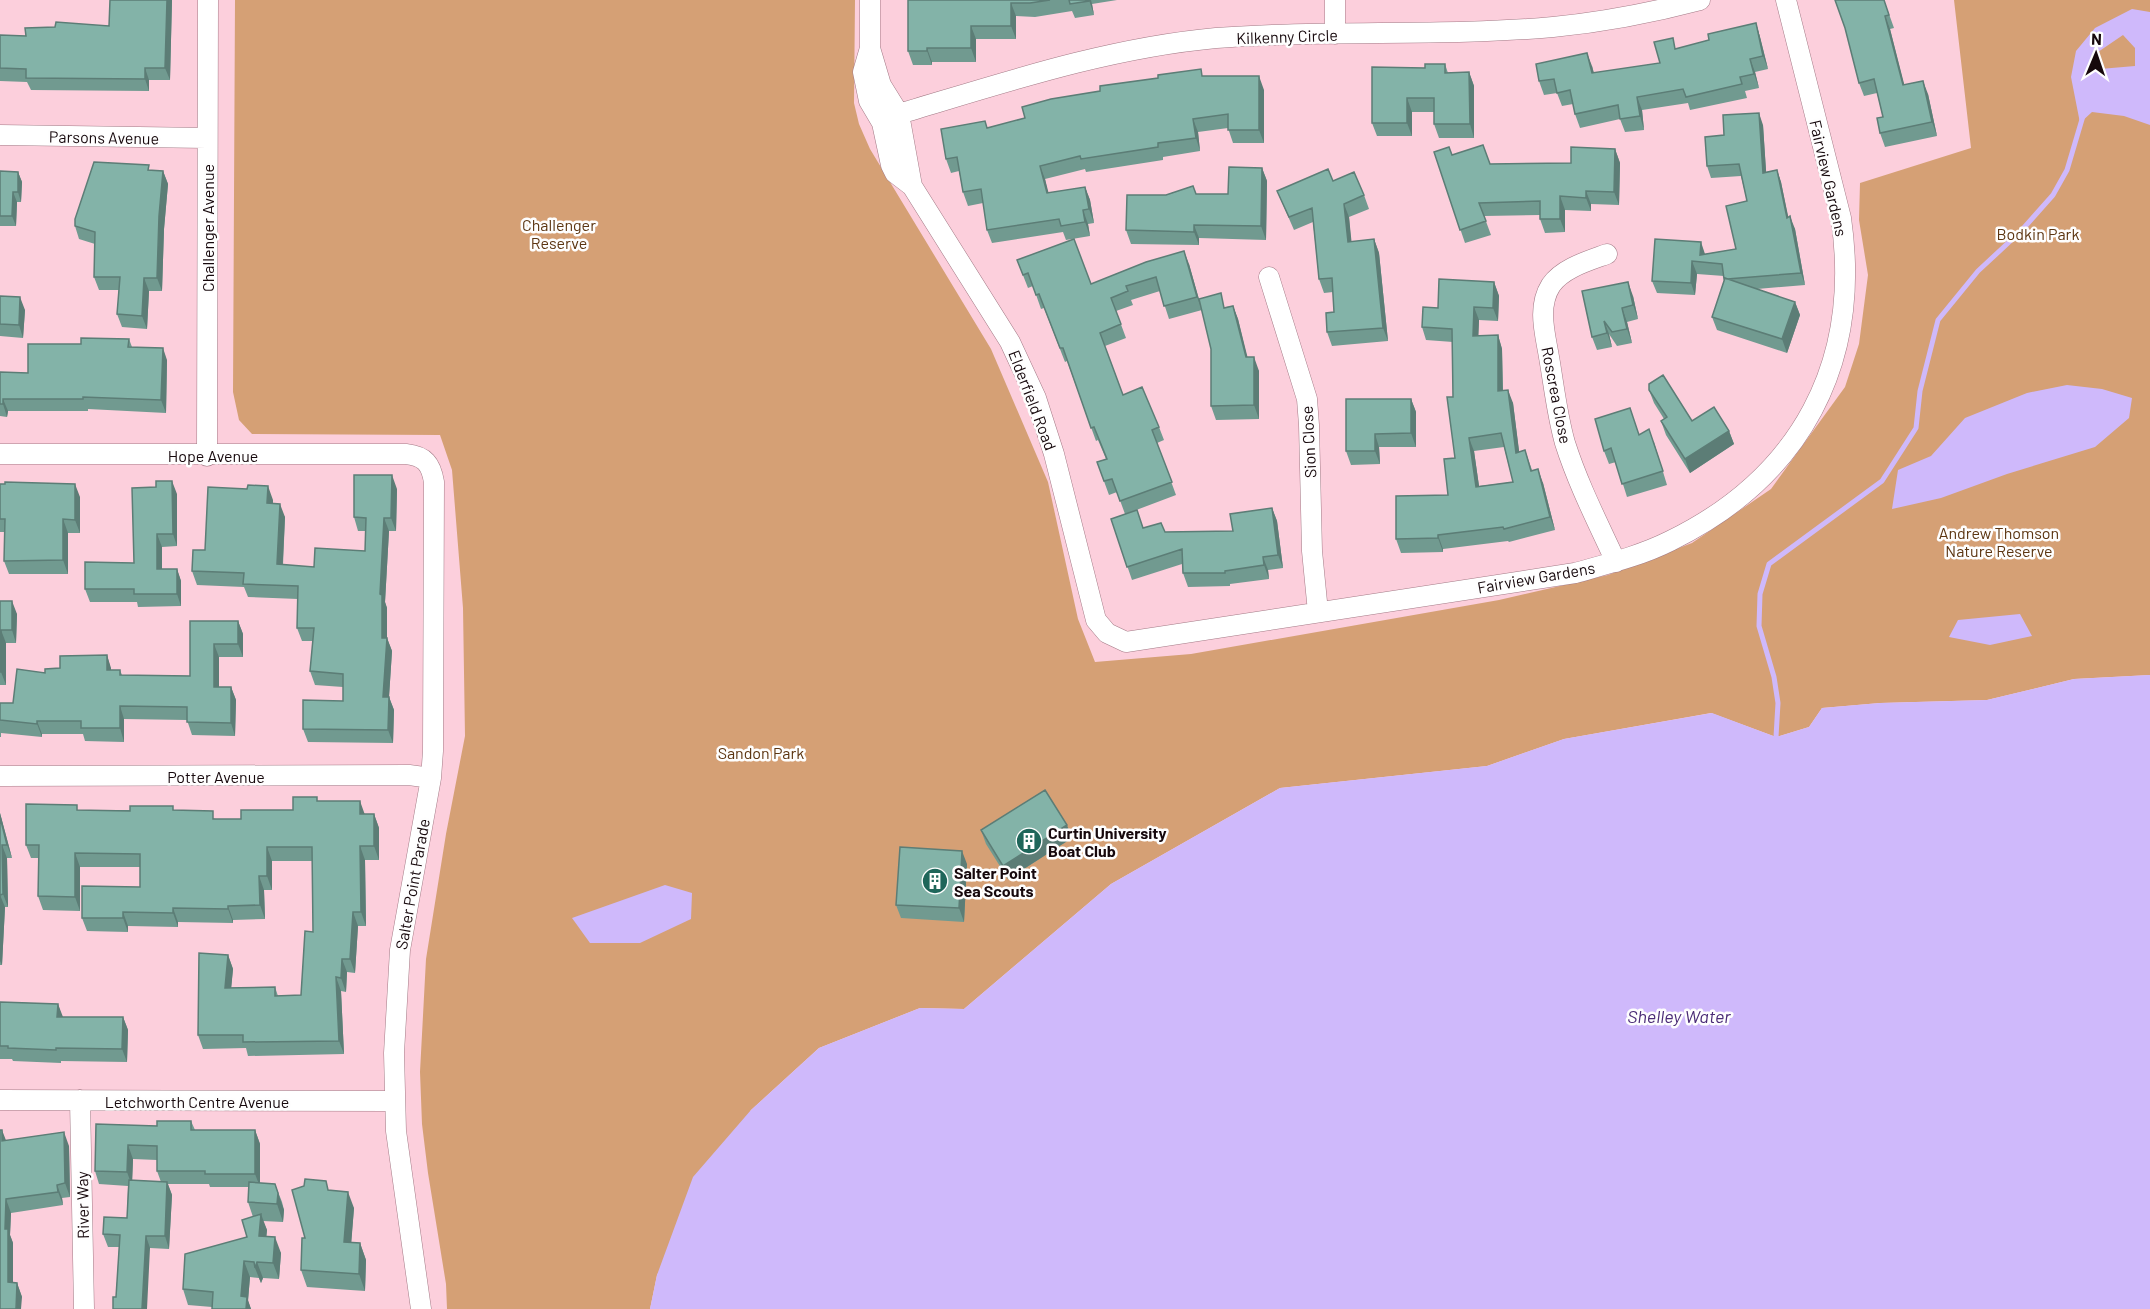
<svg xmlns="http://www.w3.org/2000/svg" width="2150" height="1309" font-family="Barlow,sans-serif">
<rect width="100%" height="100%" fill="#fccfdc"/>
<path fill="#d5a075" d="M235,0H855L854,103L859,124L870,149L991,349L1048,482L1078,619L1095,662L1191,654L1499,600L1608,575L1692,543L1771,489L1845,387L1859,344L1868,275L1859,220L1860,183L1971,148L1954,0H2150V675L2074,679L1987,700L1880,703L1822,708L1809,727L1776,737L1711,713L1564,739L1487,766L1280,788L1111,884L964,1009L920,1008L819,1048L751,1110L657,1275L650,1309H447L446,1284L428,1173L422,1124L420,1072L426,959L446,834L465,736L463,608L452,470L440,435L252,434L239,420L233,392Z"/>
<path fill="#cfb9fb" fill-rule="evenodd" d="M2132,9L2150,12V125L2124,116L2092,112L2080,123L2071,77L2076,51L2095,28ZM2123,35L2135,48V66L2100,69L2098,52Z
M2067,385L2102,389L2132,398L2129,418L2095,447L2007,474L1941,498L1892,509L1898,470L1931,456L1965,418L2027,393Z
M2020,614L2032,636L1990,645L1949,637L1958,620Z
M2150,675V1309H650L657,1275L693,1177L751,1110L819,1048L920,1008L964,1009L1111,884L1280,788L1487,766L1564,739L1712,713L1776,737L1809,727L1822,708L1880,703L1987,700L2074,679Z
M665,885L692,893L691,919L640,943H590L572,918Z"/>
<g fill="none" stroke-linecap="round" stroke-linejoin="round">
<path stroke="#cfb9fb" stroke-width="5" d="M1776,737L1778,703L1774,677L1759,626L1760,594L1769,564L1882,481L1916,428L1920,391L1938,320L1978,271L2021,231L2053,195L2067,170L2083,116"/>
<g stroke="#a37a86" stroke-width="21">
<path id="street" d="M870,0V48L881,85L899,114L912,186
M1335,0V34
M870,48L863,72L869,101L882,123L891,165L895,173L912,186L1010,342L1036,398L1054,454L1096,620L1107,633L1126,642L1575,573C1607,564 1640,556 1670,541C1801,477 1862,363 1841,218L1786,0
M882,123L899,114C1003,83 1107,48 1216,38C1328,29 1441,37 1553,27C1603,22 1651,13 1700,0
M0,135L207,138
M1607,254C1588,261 1563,268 1551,285C1537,307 1545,333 1549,357C1554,386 1557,415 1565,443C1578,484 1598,523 1616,562
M1269,277L1307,399L1309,425L1312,551L1318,612
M0,454H406C425,456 431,464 434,482L433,751L431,778L400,950L394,1053L396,1131L421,1309
M207,456L208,0
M0,776L409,775L431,778
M0,1100L395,1101
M80,1100L84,1309"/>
</g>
<use href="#street" stroke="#fff" stroke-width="20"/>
</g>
<path fill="#719a90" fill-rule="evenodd" d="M172,0L170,80H149V91L31,90L27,82L0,81V35L26,36L109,26Z
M908,0H1117L1092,4L1094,15L1075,18L1072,11L1035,17L1016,16V39H976V62H932V65H913L908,51Z
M1884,0L1894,28L1890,29L1904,85L1928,94L1937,136L1885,147L1880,133L1883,117L1877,93L1864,96L1859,83Z
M1756,23L1760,37L1768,69L1755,72L1759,88L1745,91L1747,98L1690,110L1688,103L1642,110L1644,130L1625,132L1620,119L1580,128L1575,114L1573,104L1562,106L1557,93L1544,95L1539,81L1592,66L1594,73L1660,63L1677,49L1709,40Z
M1445,64L1448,73L1469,72L1474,86V138H1439L1434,124V112H1412V136H1377L1372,123L1425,68Z
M1203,76L1264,90V143H1233L1228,128L1198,132L1200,151L1163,157V160L1086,172L1085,169L1045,179L1048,193L1085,187L1090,200L1094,223L1088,224L1090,236L1066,240L1063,232L992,243L987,230L983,203L968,206L963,192L959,171L951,173L946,159L988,128Z
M1763,125L1766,172L1777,170L1781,182L1788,217L1795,229L1805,285L1757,289L1795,302L1800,315L1787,353L1717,330L1712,317L1724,280V276L1697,274L1695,295L1657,293L1652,281L1705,254L1736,249L1747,201L1741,176L1711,178L1707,166L1724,135Z
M1615,149L1620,163L1619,205L1591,204V211L1565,210V232L1545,233L1540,219V215L1484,216L1491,235L1465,243L1434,152L1452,155L1490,164L1571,163Z
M1262,168L1267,181L1266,240L1199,238V245L1131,244L1126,230L1196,194H1228Z
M151,170L163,171L168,184L164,229L162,291H149L147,329L122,327L117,314L119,290H99L94,277L95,244L79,239L75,226Z
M0,171L18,172L22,182L21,202H17L16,226H0Z
M1277,191L1364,195L1369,209L1349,217L1351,242L1374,239L1379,253L1388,341L1332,346L1327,332L1334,312L1333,292L1324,293L1319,279L1313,222L1294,230Z
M1017,260L1091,284L1189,264L1202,310L1169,319L1160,291L1131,300L1133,305L1116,311L1126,338L1105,346L1123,395L1159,427L1164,440L1157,443L1176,495L1131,512L1144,528L1165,532L1233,531L1272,508L1277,521L1283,568L1268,570L1269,579L1230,584V586L1188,587L1183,573L1182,564L1132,580L1111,519L1125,514L1117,492L1109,495L1097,462L1106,459L1098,440L1096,441L1067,361L1065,362L1044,308L1041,309L1033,286L1028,288Z
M1494,282L1499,296L1498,321L1479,320L1478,335H1498L1502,349L1503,390L1513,403L1519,452L1525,450L1532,470L1543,483L1555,530L1509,542L1508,541L1443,549V552L1401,553L1396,539L1448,495L1455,458L1453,397V342L1426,340L1422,327L1438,308ZM1504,447L1513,482L1479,486L1474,451Z
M1582,291L1633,296L1638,319L1627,322L1632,343L1617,346L1609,334L1612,347L1597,350L1592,337Z
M0,296L25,310L23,338L0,336Z
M1233,306L1238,319L1247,357L1259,371V419L1216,420L1211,406L1226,307Z
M129,339L132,347L167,360L166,413L88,409V411H8L7,417L0,416V372L28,373L81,344Z
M1649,390L1692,421L1729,431L1734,444L1690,473L1666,435L1661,421L1664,419L1654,403Z
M1411,399L1416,412V447H1379L1380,464L1351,465L1346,451Z
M1630,408L1639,435L1654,442L1667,485L1627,497L1616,462L1609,464L1604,451Z
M0,484L80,497V533H68V574H9L4,561V532H0Z
M397,489L396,531H389L385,602L387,608V638L392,651L389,697L394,710L393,743L308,742L303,729L343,701V687L315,685L310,671L313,641H302L297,628L298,599L248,597L244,587L197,585L192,571L273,500V503L285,517L283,565L314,567L365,551V531H358L354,517Z
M177,494V546L162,547V569H177L181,581V606L138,607L137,602H90L85,589L134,563Z
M0,601L17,614L16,643H6V685H0Z
M190,621H238L243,634V657H219V687H231L236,700L235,736L192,735L187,720L124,719V742L85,741L83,734H42V737L1,733V737H0V703H13L45,673L107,655L111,670H120L122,675L190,676Z
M319,801L365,814H374L379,828V860H365L366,926H358L355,973L347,972L346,992L341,991L344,1054L248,1056L246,1048L203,1049L198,1035L228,955L233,969L231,988L275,987L278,996L301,995L313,932V861H272V890H264L265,919L233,920V923L178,922V927L128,926V932L87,931L82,918L140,887V867H80V911L43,910L38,896L39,858H31L26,845L79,810H174L216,819H241L293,810Z
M0,813L12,858H7L8,907H5L2,965H0Z
M981,830L1072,838L1008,879L986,844Z
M967,864L964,922L901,918L896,905Z
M0,1002L58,1004L62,1017H123L128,1030L127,1062L61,1061V1063L13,1061L12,1059H0Z
M191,1121L195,1130H255L260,1144V1183L275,1184L282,1202L284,1210L283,1222L263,1221L267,1230L266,1237L281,1253L279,1279L263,1278L261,1283L259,1278L250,1277L248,1301L251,1309H212V1307L188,1305L183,1289L247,1237L253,1217L248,1202L249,1187H210L209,1184H168L172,1195L169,1249L150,1248L116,1297L119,1247H108L103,1234L127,1218L128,1186L99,1184L95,1171L96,1124L157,1126ZM133,1159L157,1160V1171L161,1182L132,1180Z
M6,1140L69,1146L70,1197L62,1198L63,1205L11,1213L10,1235L13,1243V1283H17L22,1297L0,1309Z
M329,1190L354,1208L351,1243H360L366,1260L365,1291L307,1287L301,1270Z"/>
<path fill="#5c7d76" d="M167,0H172L170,80L165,68Z
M1089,0H1091L1092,4L1094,15Z
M1011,3L1016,16V39L1011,26Z
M1885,16L1890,29L1908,99L1903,85Z
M1756,23L1760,37L1768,69L1763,56Z
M971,26L976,39V62L971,48Z
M927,48L932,62V65L927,51Z
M1587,53L1592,66L1597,87L1592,73Z
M1750,59L1755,72L1759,88L1754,74Z
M145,68L149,80V91L145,79Z
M1469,72L1474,86V138L1470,124Z
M1259,76L1264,90V143L1259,130Z
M1923,81L1928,94L1937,136L1932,122Z
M1637,97L1642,110L1644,130L1640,116Z
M1407,98L1412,112V136L1407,123Z
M1759,113L1763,125L1767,185L1763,173Z
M1193,119L1198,132L1200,151L1196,138Z
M1615,149L1620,163L1619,205L1614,192Z
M1040,166L1045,179L1052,206L1047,193Z
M1262,168L1267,181L1266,240L1261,226Z
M1777,170L1781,182L1791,230L1787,218Z
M163,171L168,184L164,229L162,291L157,278L159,216Z
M18,172L22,182L21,202L18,192Z
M1085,187L1090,200L1094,223L1089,209Z
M1586,191L1591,204V211L1586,198Z
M13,192L17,202L16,226L12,216Z
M1560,196L1565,210V232L1560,219Z
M1344,204L1349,217L1353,256L1348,242Z
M1083,210L1088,224L1090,236L1085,222Z
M1790,216L1795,229L1805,285L1801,273Z
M1194,225L1199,238V245L1194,232Z
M1374,239L1379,253L1388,341L1383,328Z
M1701,242L1705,254L1700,255Z
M1184,251L1189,264L1202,310L1197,297Z
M1692,261L1697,274L1695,295L1691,283Z
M144,278L149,291L147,329L142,316Z
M1494,282L1499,296L1498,321L1493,308Z
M1628,282L1633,296L1638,319L1633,305Z
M20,297L25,310L23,338L19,325Z
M1795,302L1800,315L1787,353L1782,339Z
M1233,306L1238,319L1251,371L1246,357Z
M1474,307L1479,320L1478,349L1473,336Z
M1622,308L1627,322L1632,343L1627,329Z
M1604,321L1609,334L1612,347L1607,333Z
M1498,335L1502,349L1503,404L1498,391Z
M163,348L167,360L166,413L161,400Z
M1254,357L1259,371V419L1254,405Z
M1508,390L1513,403L1521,466L1516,453Z
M3,399L8,411L7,417L3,404Z
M1411,399L1416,412V447L1411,433Z
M1729,431L1734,444L1690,473L1685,459Z
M1375,434L1379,447L1380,464L1375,451Z
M1469,438L1474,451L1481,500L1476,487Z
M1538,469L1543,483L1555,530L1550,517Z
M392,475L397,489L396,531L391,518Z
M172,481L177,494V546L173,534Z
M75,484L80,497V533L75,520Z
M268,486L273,500L272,516L267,503Z
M280,504L285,517L282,578L277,564Z
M1272,508L1277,521L1283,568L1278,555Z
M384,518L389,531L385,602L387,608V649V638L392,651L389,697L394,710L393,743L388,730L383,697L380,594Z
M63,519L68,533V574L63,560Z
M157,534L162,547V582L157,569Z
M1438,535L1443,549V552L1438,538Z
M1263,557L1268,570L1269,579L1264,565Z
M177,569L181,581V606L177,594Z
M12,601L17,614L16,643L12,630Z
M238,621L243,634V657L238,644Z
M1,630L6,643V685L1,672Z
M214,644L219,657V700L214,687Z
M107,655L111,668V683L107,670Z
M231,687L236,700L235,736L231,723Z
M120,706L124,719V742L120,728Z
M37,721L42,734V737L37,724Z
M360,801L365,815L360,814Z
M0,813L12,858L7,845L0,817Z
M374,814L379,828V860L374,846Z
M1067,825L1072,838L1008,879L1003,866Z
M2,845L7,858L8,907L3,894Z
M360,846L365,860L366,926L361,912Z
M267,847L272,861V890L267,876Z
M962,851L967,864L964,922L959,908Z
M75,853L80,867V911L75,897Z
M259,876L264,890L265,919L260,905Z
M0,895L5,907L2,965L0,961Z
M228,906L233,920V923L228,909Z
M173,908L178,922V927L173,913Z
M123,912L128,926V932L123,918Z
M353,912L358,926L355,973L350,959Z
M228,955L233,969L230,1001L225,988Z
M342,959L347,972L346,992L341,978Z
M336,977L341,991L344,1054L339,1041Z
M58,1004L63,1017H57Z
M123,1017L128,1030L127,1062L122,1049Z
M2,1130L7,1143L2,1141Z
M255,1130L260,1144V1187L255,1174Z
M64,1132L69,1146L70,1197L65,1183Z
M128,1145L133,1159L132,1186L127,1172Z
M167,1182L172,1195L169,1249L165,1236Z
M275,1184L284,1210L283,1222L277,1204Z
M57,1185L62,1198L63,1205L58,1192Z
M348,1192L354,1208L350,1259L344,1242Z
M6,1199L11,1213L10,1235L13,1243V1296L8,1282L5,1229Z
M261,1214L267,1230L265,1252L259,1236Z
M146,1236L150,1248L147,1309H142Z
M275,1237L281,1253L279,1279L273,1263Z
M360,1243L366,1260L365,1291L359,1274Z
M244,1261L250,1277L248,1300L251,1309H246L241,1296Z
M257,1262L263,1278L261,1283L255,1268Z
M17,1283L22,1297L21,1309H16Z"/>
<path fill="#83b3a8" stroke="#5c7d76" stroke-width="1.5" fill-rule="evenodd" d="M110,0H167L165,68H145V79L26,78V69L0,68V35L26,36L25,28L55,27L56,22L109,26Z
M908,0H1050L1030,3H1011V26H971V48H927V51H908Z
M1069,0H1089V1L1070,4Z
M1835,0H1884L1889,15L1885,16L1903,85L1923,81L1932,122L1880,133L1877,118L1883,117L1874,79L1859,83L1845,28Z
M1756,23L1763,56L1750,59L1754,74L1740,77L1742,84L1686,97L1683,89L1637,97L1640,116L1620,119L1618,105L1575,114L1570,90L1557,93L1554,79L1539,81L1536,64L1587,53L1592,73L1660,63L1654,42L1673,38L1675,49L1709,40L1708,34Z
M1425,64H1445V73L1469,72L1470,124H1434V98H1407V123H1372V67L1425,68Z
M1201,69L1202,76H1259V130H1228V114L1193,119L1196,138L1158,143V147L1081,159L1080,156L1040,166L1047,193L1085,187L1089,209L1083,210L1085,222L1061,226L1059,219L987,230L981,189L963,192L957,157L946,159L941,129L985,121L987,128L1025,118L1022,107L1051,99L1100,91V86L1158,78V75Z
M1759,113L1763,173L1777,170L1787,218L1790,216L1801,273L1727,279L1725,278L1724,279L1722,264L1692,261L1691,283L1652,281L1655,239L1701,242L1700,255L1736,249L1726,206L1747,201L1739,164L1707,166L1705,137L1724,135L1723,115Z
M1483,145L1490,164L1571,163V147L1615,149L1614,192L1586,191V198L1560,196V219H1540V201L1479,203L1486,221L1460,230L1434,152L1449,147L1452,155Z
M94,162L149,165L148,170L163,171L159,216L157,278H144L142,316L117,314L120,277H94L95,232L75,226V219Z
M1229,167L1262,168L1261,226L1194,225V232L1126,230L1127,195H1166L1193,186L1196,194H1228Z
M1328,169L1333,181L1354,172L1364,195L1344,204L1348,242L1374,239L1383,328L1327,332L1326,313L1334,312L1332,278L1319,279L1312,208L1289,217L1277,191Z
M0,171L18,172V192H13L12,216H0Z
M1074,239L1091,284L1146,262L1184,251L1197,297L1164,306L1156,277L1126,286L1128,291L1111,298L1121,324L1100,333L1123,395L1142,387L1159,427L1152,430L1172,482L1120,501L1112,479L1104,481L1097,462L1107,459L1094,427L1091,428L1063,348H1060L1039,294L1036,295L1028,273L1023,275L1017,260Z
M1725,278L1795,302L1782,339L1712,317Z
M1439,279L1494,282L1493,308L1474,307L1473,336L1498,335V391L1508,390L1516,453L1525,450L1531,471L1538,469L1550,517L1504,529L1503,527L1438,535V538L1396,539V496L1448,495L1444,459L1455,458L1447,397H1453L1452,329L1422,327L1423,307L1438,308ZM1501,433L1513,482L1476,487L1469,438Z
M1628,282L1633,305L1622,308L1627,329L1612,332L1604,321L1607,333L1592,337L1582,291Z
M1221,293L1224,308L1233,306L1246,357H1254V405L1211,406V349L1199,299Z
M0,296L20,297L19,325L0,324Z
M81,338L129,339L128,347L163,348L161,400L83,397V399H3V404H0V372L28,373V344H81Z
M1663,375L1692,421L1714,407L1729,431L1685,459L1661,421L1667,417L1649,390V384Z
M1346,399H1411V433L1375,434V451H1346Z
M1630,408L1639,435L1649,429L1663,471L1622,484L1611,448L1604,451L1595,419Z
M354,475H392L391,518H384L380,594L382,595V638H387L383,697H389L388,730L303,729V700L343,701V674L310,671L314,628H297L298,586L243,584L244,573L192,571L193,550H205L208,487L247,489L248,485L268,486L267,503L280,504L277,564L314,567L315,548L365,551L366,518L354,517Z
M156,481H172L173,534H157V569H177V594H134V589H85V562L134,563L132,488L156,487Z
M5,482L75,484V520L63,519V560L4,561L5,519H0V484H5Z
M1272,508L1278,555L1263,557L1264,565L1225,571V573H1183L1182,549L1127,567L1111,519L1137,510L1143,528L1161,523L1165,532L1233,531L1230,514Z
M0,601H12V630H1V672H0Z
M190,621H238V644H214V687H231V723L187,722V707L120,706V728H81V721H37V724L0,720V703H13L17,669L45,673V669L60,668V656L107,655V670H120V675L190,676Z
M1045,790L1067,825L1003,866L981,830Z
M293,797H317V801H360V814H374V846H360L361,912H353L350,959H342L341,978L336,977L339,1041L243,1042V1035H198L199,953L228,955L225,988L275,987V996L301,995L305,931L313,932L312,847H267V876H259L260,905L228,906V909L173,908V913L123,912V918H82V886L140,887V854L75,853V897L38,896L39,845H26V804L77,805V810L130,811V806H173V810L213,811V819H241V810H293Z
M0,817L7,845H2L3,894L0,895V901Z
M900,847L962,851L959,908L896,905Z
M0,1002L58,1004L57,1017H123L122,1049L56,1048V1050L8,1048V1046H0Z
M157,1121H191V1130H255V1174H205V1171H157V1146L128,1145L127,1172L95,1171L96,1124L157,1126Z
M0,1130H2V1141L64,1132L65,1183L57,1185L58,1192L6,1199L5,1229H8V1282L17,1283L16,1309H0Z
M305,1179L326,1181L328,1190L348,1192L344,1242L360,1243L359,1274L301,1270L302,1238H305L292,1190L304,1186Z
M129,1180L167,1182L165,1236H146L142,1309H113V1297H116L120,1235L103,1234L104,1217L127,1218Z
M249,1182L275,1184L278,1193L277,1204L248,1202Z
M261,1214L259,1236L275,1237L273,1263L257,1262L255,1268L254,1262L244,1261L241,1296L247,1297L246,1309H212L213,1292L183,1289L185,1254L247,1237L242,1220Z"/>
<defs>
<g id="building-disc" transform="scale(1.35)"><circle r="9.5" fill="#1f665a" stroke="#fefefe"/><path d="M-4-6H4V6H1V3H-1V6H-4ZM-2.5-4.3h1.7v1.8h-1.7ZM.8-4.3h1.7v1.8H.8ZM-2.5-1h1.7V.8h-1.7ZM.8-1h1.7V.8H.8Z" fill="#fff"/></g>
</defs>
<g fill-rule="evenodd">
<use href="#building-disc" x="1029" y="841"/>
<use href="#building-disc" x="935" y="881"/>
</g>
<g text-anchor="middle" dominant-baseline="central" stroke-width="5" stroke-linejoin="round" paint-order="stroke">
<g font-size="16" fill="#16080c" stroke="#fefefe">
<text transform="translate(1287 36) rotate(-2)">Kilkenny Circle</text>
<text transform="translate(104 137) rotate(1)">Parsons Avenue</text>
<text transform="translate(1829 178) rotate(77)">Fairview Gardens</text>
<text transform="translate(207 228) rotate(-90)">Challenger Avenue</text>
<text transform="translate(1557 395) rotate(79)">Roscrea Close</text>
<text transform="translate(1033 400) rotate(69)">Elderfield Road</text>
<text transform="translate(1308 442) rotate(-93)">Sion Close</text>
<text x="213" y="455">Hope Avenue</text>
<text transform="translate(1536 577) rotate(-10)">Fairview Gardens</text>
<text x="216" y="776">Potter Avenue</text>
<text transform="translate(412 884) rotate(-80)">Salter Point Parade</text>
<text x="197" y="1101">Letchworth Centre Avenue</text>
<text transform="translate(82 1205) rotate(-91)">River Way</text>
</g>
<g font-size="16" fill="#5c3511" stroke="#fefefe">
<text x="559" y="224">Challenger<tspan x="559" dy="18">Reserve</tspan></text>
<text x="2038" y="233">Bodkin Park</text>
<text x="1999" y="532">Andrew Thomson<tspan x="1999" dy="18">Nature Reserve</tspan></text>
<text x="761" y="752">Sandon Park</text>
</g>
<g font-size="16" font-weight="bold" fill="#16080c" stroke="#fefefe" text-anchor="start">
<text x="1048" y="832">Curtin University<tspan x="1048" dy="18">Boat Club</tspan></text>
<text x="954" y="872">Salter Point<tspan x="954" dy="18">Sea Scouts</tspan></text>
</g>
<g font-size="18" font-style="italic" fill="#4a2b76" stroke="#fefefe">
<text x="1679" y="1016">Shelley Water</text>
</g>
</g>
<g transform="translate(2096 54) rotate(2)" stroke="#fefefe" stroke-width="4.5" paint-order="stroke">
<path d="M0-4.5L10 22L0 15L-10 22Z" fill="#16080c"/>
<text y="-9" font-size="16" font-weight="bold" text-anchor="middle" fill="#16080c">N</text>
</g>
</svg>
